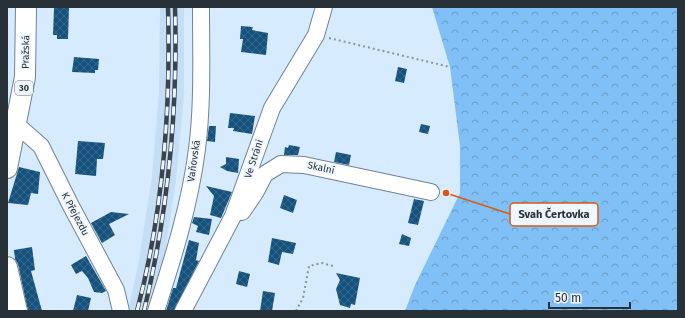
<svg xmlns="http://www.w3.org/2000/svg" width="685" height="318" font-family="'Fira Sans',sans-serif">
<defs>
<pattern id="forest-crowns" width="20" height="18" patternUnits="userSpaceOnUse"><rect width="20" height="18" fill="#81c0f6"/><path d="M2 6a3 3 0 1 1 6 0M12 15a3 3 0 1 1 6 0" fill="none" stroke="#6a9cc8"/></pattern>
<pattern id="building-cross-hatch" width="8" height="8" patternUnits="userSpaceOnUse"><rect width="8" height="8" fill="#15527e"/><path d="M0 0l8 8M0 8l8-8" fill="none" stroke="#37688c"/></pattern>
</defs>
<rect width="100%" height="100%" fill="#d6ebfe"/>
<path fill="#c4def5" d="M160,7H184V94L176,180L162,271L153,311H128L138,266L152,177L159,92Z"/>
<path fill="url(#forest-crowns)" d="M432,7H678V311H405L415,285L460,193V146L450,67Z"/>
<path fill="url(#building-cross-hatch)" d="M69,7L68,39H57V35H53L54,8Z
M241,26L253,27L252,30L268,33L266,55L241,52L243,39H240Z
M74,57L99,59L98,70H95V73L72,72Z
M398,67L407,69L404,83L395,81Z
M230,113L255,116L252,134L233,131L234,128H228Z
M421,124L430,126L428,134L419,132Z
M209,126H216L215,142L207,141Z
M78,141L105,143L103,159H97L96,176L75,174Z
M289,145L300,147L298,155H284L285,147L288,148Z
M336,152L351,155L349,165L334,162Z
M226,157L239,159L238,173L227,171L220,167L226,164Z
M19,167L40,172L38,194L31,193L28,205L8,203Z
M206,186L232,192L221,218L210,215L214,196Z
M284,195L297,200L293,213L280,208Z
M414,199L424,201L418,225L408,223Z
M111,212L129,214L109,224L115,235L102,243L91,223Z
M194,217L212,219L209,235L196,232L198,226L192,223Z
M402,234L411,238L409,246L399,244Z
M272,238L296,243L293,254L282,252L279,265L268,262Z
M189,240L199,243L196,260L199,261L174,311H166L173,288H176Z
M32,247L35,270L31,271L42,311H28L18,264L15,259L14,250Z
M86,256L106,291L102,293L94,292L88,278L82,271L76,274L71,265Z
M239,271L250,274L247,287L236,284Z
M336,273L360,278L355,305L351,304L350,308L340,305L336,289L340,280Z
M263,291L275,293L272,311H260Z
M77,295L91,298L88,311H73Z"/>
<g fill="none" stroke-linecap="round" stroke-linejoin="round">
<g stroke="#708395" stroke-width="18">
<path id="minor" d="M17,125L41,146L71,206L116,290L121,311
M242,212L255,193L265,174L281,164L304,165L431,192
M156,311C173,258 190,205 197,149C203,103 201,54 201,7
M183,311L233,216L272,108L316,35L324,7"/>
</g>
<g stroke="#708395" stroke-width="22">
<path id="major" d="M7,168L25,77L26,7
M7,267L17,311"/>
</g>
<path stroke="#8695a3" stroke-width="2" stroke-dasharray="2 3" stroke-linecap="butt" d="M329,38L450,67
M296,311L303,298L309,266L322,263L333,266"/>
<use href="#minor" stroke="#fff" stroke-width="16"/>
<use href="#major" stroke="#fff" stroke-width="20"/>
<g stroke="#3b444d" stroke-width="4.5">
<path id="rail" d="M137,311C163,213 171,108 168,7
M144,311C168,212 178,109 175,7"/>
</g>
<use href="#rail" stroke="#eef6fe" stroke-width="3" stroke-dasharray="9" stroke-linecap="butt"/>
</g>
<g text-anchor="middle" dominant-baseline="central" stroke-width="4" stroke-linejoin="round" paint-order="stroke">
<rect fill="#eef6fe" stroke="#636b73" stroke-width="1" x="15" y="81" width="18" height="14" rx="3"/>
<g font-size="9" font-weight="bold" fill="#283038">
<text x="24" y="88">30</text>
</g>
<g font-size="10" fill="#283038" stroke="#eef6fe">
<text transform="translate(26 52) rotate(-89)">Pražská</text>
<text transform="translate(254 159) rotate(-72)">Ve Stráni</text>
<text transform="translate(194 161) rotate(-82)">Vaňovská</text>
<text transform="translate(321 168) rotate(12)">Skalní</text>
<text transform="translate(75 214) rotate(62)">K Přejezdu</text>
</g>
</g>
<path fill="none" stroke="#de570e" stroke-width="1.5" d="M446 193L510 214"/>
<circle fill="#de570e" stroke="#eef6fe" stroke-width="1.5" cx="446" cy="193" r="4"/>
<rect fill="#eef6fe" stroke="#de570e" stroke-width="1.5" x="510" y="203" width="88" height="23" rx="4"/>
<g font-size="11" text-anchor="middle" font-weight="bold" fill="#283038">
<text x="554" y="218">Svah Čertovka</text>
</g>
<rect width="685" height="318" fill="none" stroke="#283038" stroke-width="16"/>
<path d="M549 302v6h81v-6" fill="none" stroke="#283038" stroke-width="2"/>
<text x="555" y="302" font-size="12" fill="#283038" stroke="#eef6fe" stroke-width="3" paint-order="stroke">50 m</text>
</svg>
